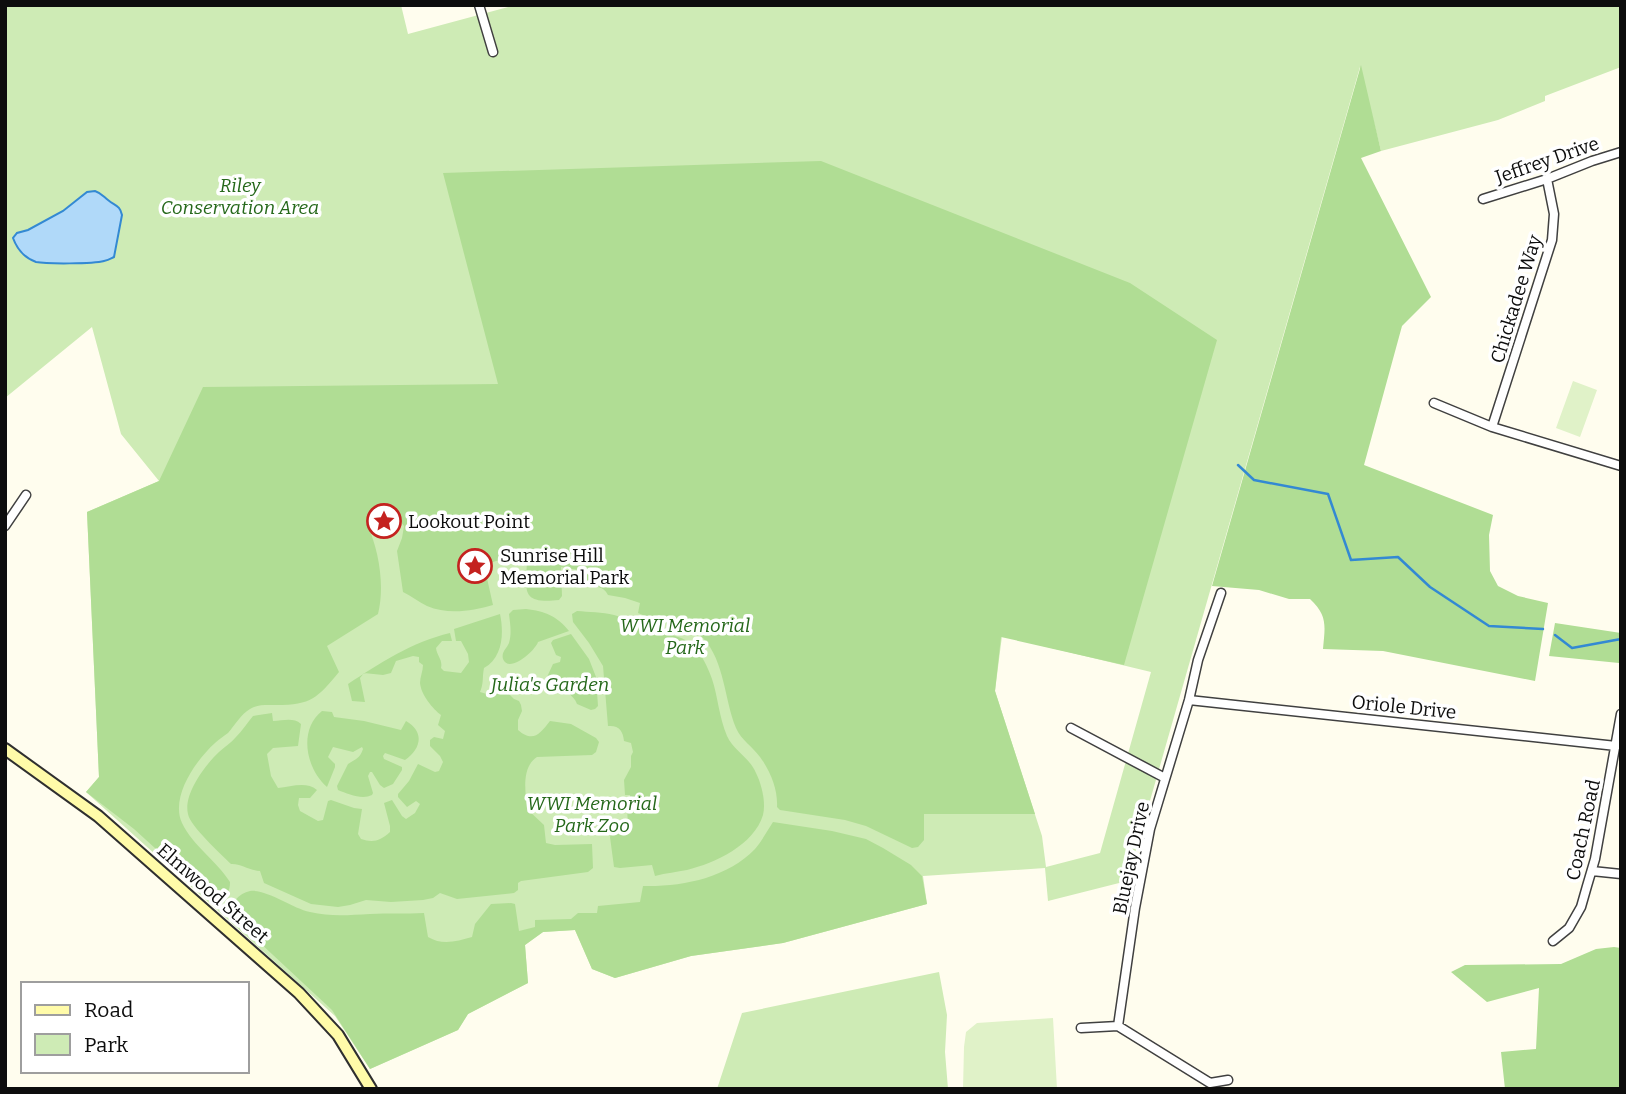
<svg xmlns="http://www.w3.org/2000/svg" width="1626" height="1094" font-family="Bitter,serif">
<rect width="100%" height="100%" fill="#fffdee"/>
<path fill="#ceebb5" fill-rule="evenodd" d="M5,5H401L408,34L516,5H1621V67L1545,96V101L1498,120L1381,151L1360,67L1127,881L1048,901L1045,868L923,876L927,904L783,943L691,956L615,978L592,969L575,930L543,932L525,945L528,983L468,1014L458,1030L370,1069L335,1016L86,792L99,777L87,512L159,481L121,434L92,327L5,398ZM1002,636L1151,672L1100,853L1046,867L1042,836L995,691Z
M939,972L947,1015L945,1052L948,1089H717L742,1013Z"/>
<path fill="#b0dd94" d="M1361,65L1381,151L1361,158L1431,297L1402,326L1364,465L1493,515L1489,535L1490,571L1498,586L1518,596L1548,603L1535,681L1383,651L1323,649C1325,626 1328,616 1310,599H1289L1259,590L1212,586Z
M821,161L1130,283L1217,340L1124,665L1001,637L995,691L1035,814H924V840L918,847L912,848L866,826L845,820L780,810L777,807C778,790 771,772 760,757C753,747 741,740 736,728C724,699 725,662 703,638C692,626 678,624 663,621C655,620 646,616 638,613L640,603L625,598L608,595C603,585 595,587 585,584L584,571L561,567L562,596L559,600C520,604 526,591 527,560L524,558L496,561L484,565L493,605C472,611 448,615 427,606C419,602 411,596 403,592L397,551L402,538L404,526L393,512L383,506L373,508L367,524C379,550 385,586 378,614L327,646L339,672C317,698 312,705 276,705C268,705 257,704 250,709C241,714 235,725 228,733C224,736 219,739 215,743C196,760 170,797 182,823C193,846 217,861 230,882C230,891 227,897 219,901L212,900L134,829L86,792L99,777L87,512L159,481L203,387L498,384L443,173Z
M526,609C545,611 557,616 569,631L538,642C535,651 509,674 503,659C501,652 507,648 509,643C512,633 510,623 509,614L513,610Z
M577,611C589,612 602,612 614,615C630,619 644,626 659,631C670,635 685,637 694,646C702,655 708,668 712,679C718,697 719,717 727,736C734,751 750,758 756,773C762,785 766,803 763,815C754,845 715,863 687,870C677,872 666,873 655,876L652,865L620,868L614,867L610,837L612,832L624,828L628,823L627,810H631L630,795H625L624,780L631,767V756L633,752L631,743L624,741C623,731 619,725 608,726L603,666L589,643L573,622L572,614Z
M500,614C504,633 503,657 484,668C482,678 484,683 480,692L490,695L502,693L509,694L514,699L519,701L521,705L522,711L518,720V730C533,743 540,734 550,721L571,724L596,738L599,742L596,752L592,755L537,757C521,767 525,794 528,810L544,825L546,843L555,845L592,844L593,868L588,872L521,881L518,883V890L514,893L457,899L440,893L433,898L423,900L391,902L366,900L350,905L338,907L311,904L264,883L260,871C249,870 239,863 231,864C221,854 190,826 188,814C183,794 206,764 219,752C224,747 231,743 236,737C242,731 247,723 253,716L272,713L273,721C283,721 293,717 301,724L298,746L273,748L267,754L271,776L278,788C291,787 306,781 317,790L310,798H299L298,805L300,811L318,821L323,820L328,801L331,800L354,808L362,809L358,834L361,839C373,843 380,841 390,832V826L384,803L392,800L402,816L406,819L415,813L420,804L416,801L407,807L398,797V794L409,781L418,764L435,772L439,771L443,762L440,756L430,746V740L434,737L443,739L445,731L438,725L441,715C433,709 421,695 420,683C420,677 423,671 423,665L419,662V657L413,656L396,661L391,673L383,675L364,673L360,678L365,702L352,701L348,684C380,663 412,642 450,633L452,641H442L436,648C437,656 443,660 441,668L444,671L461,673L469,662L468,654L461,641H456L454,629Z
M1555,623L1621,633L1619,663L1549,656Z
M571,634L589,659L596,677L598,706L595,709L591,710L577,704C574,694 560,690 556,679H548L547,677L553,664L560,662L561,657L556,655L551,643L553,640Z
M322,711L332,712L334,717L364,721L401,730L406,721C425,732 421,749 405,760L385,753L383,756L384,759L402,767V770L393,784L384,788L380,785L372,772H370L368,776L373,793L372,795C362,800 348,794 338,790L337,786L348,764C356,759 360,758 363,749L362,747L353,752L333,747L328,757L335,764V767L327,787C306,769 298,730 322,711Z
M773,822L832,831L866,839L883,848L911,865L922,876L927,904L783,943L691,956L615,978L592,969L575,930L543,932L525,945L528,983L468,1014L458,1030L370,1069L332,1010L229,914C230,904 239,893 250,891C267,889 292,908 310,912C331,917 349,915 370,914C388,913 406,914 424,913L428,937C443,946 457,941 472,937L475,924L491,904L511,903L515,904L519,931L535,927V920L571,919L578,913H597L598,906L640,902L643,886C682,887 727,878 755,849C762,841 767,831 773,822Z
M1614,947L1621,948V1089H1505L1501,1052L1536,1049L1539,988L1487,1002L1451,972L1465,965L1561,964L1596,949Z"/>
<path fill="#e0f2c8" d="M1573,381L1597,390L1580,437L1556,428Z
M1053,1018L1057,1089H963L964,1047L966,1032L977,1023Z"/>
<path fill="#b0d9f9" stroke="#3389d3" stroke-width="2" d="M95,191C101,193 103,196 108,200C115,206 120,205 122,215L114,257C110,259 109,260 104,261C93,264 46,264 36,262C25,258 17,249 13,238L17,233L28,230L63,211L87,192Z"/>
<g fill="none" stroke-linecap="round" stroke-linejoin="round">
<path stroke="#3389d3" stroke-width="2.5" d="M1238,465L1254,480L1328,494L1351,560L1398,557L1430,587L1489,626L1543,629
M1555,635L1572,648L1621,639"/>
<g stroke="#404040" stroke-width="11">
<path id="minor" d="M479,5L493,52
M1483,199L1547,179L1592,161L1621,152
M1434,403L1492,427L1621,466
M1492,427L1552,240L1554,214L1547,179
M5,526L26,495
M1189,700L1616,746
M1071,728L1165,778
M1592,871L1621,874
M1553,941L1569,928L1581,907L1587,886L1595,859L1621,714
M1118,1026L1135,908L1150,829L1189,700L1198,660L1221,593
M1081,1028L1118,1026L1210,1083L1228,1080"/>
</g>
<g stroke="#2f2f2f" stroke-width="14">
<path id="secondary" d="M5,749L98,816L299,993L338,1035L371,1089"/>
</g>
<use href="#minor" stroke="#fff" stroke-width="8"/>
<use href="#secondary" stroke="#fffba9" stroke-width="10"/>
</g>
<defs>
<g id="sight-ring" transform="scale(1.75)"><circle r="9.5" fill="#fff" stroke="#c4221f" stroke-width="1.5"/><path d="M0-6L1.8-2.2L6-1.7L2.9 1.2L3.7 5.4L0 3.3L-3.7 5.4L-2.9 1.2L-6-1.7L-1.8-2.2Z" fill="#c4221f"/></g>
</defs>
<g fill-rule="evenodd">
<use href="#sight-ring" x="384" y="521"/>
<use href="#sight-ring" x="475" y="566"/>
</g>
<g text-anchor="middle" dominant-baseline="central" stroke-width="7" stroke-linejoin="round" paint-order="stroke">
<g font-size="19" fill="#0d0d0d" stroke="#fff">
<text transform="translate(1547 160) rotate(-19)">Jeffrey Drive</text>
<text transform="translate(1516 299) rotate(-73)">Chickadee Way</text>
<text transform="translate(1404 707) rotate(6)">Oriole Drive</text>
<text transform="translate(1583 830) rotate(-78)">Coach Road</text>
<text transform="translate(1131 858) rotate(-78)">Bluejay Drive</text>
<text transform="translate(213 893) rotate(41)">Elmwood Street</text>
</g>
<g font-size="19" font-style="italic" fill="#25681a" stroke="#fff">
<text x="240" y="185">Riley<tspan x="240" dy="22">Conservation Area</tspan></text>
<text x="685" y="625">WWI Memorial<tspan x="685" dy="22">Park</tspan></text>
<text x="550" y="684">Julia's Garden</text>
<text x="592" y="803">WWI Memorial<tspan x="592" dy="22">Park Zoo</tspan></text>
</g>
<g font-size="19" fill="#0d0d0d" stroke="#fff" text-anchor="start">
<text x="408" y="521">Lookout Point</text>
<text x="500" y="555">Sunrise Hill<tspan x="500" dy="22">Memorial Park</tspan></text>
</g>
</g>
<rect width="1626" height="1094" fill="none" stroke="#0d0d0d" stroke-width="14"/>
<rect x="21" y="982" width="228" height="91" fill="#ffffff" stroke="#9e9e9e" stroke-width="2"/>
<rect x="35" y="1005" width="35" height="10" fill="#fffba9" stroke="#9e9e9e" stroke-width="2"/>
<text x="84" y="1017" font-size="21" fill="#0d0d0d">Road</text>
<rect x="35" y="1034" width="35" height="21" fill="#ceebb5" stroke="#9e9e9e" stroke-width="2"/>
<text x="84" y="1052" font-size="21" fill="#0d0d0d">Park</text>
</svg>
